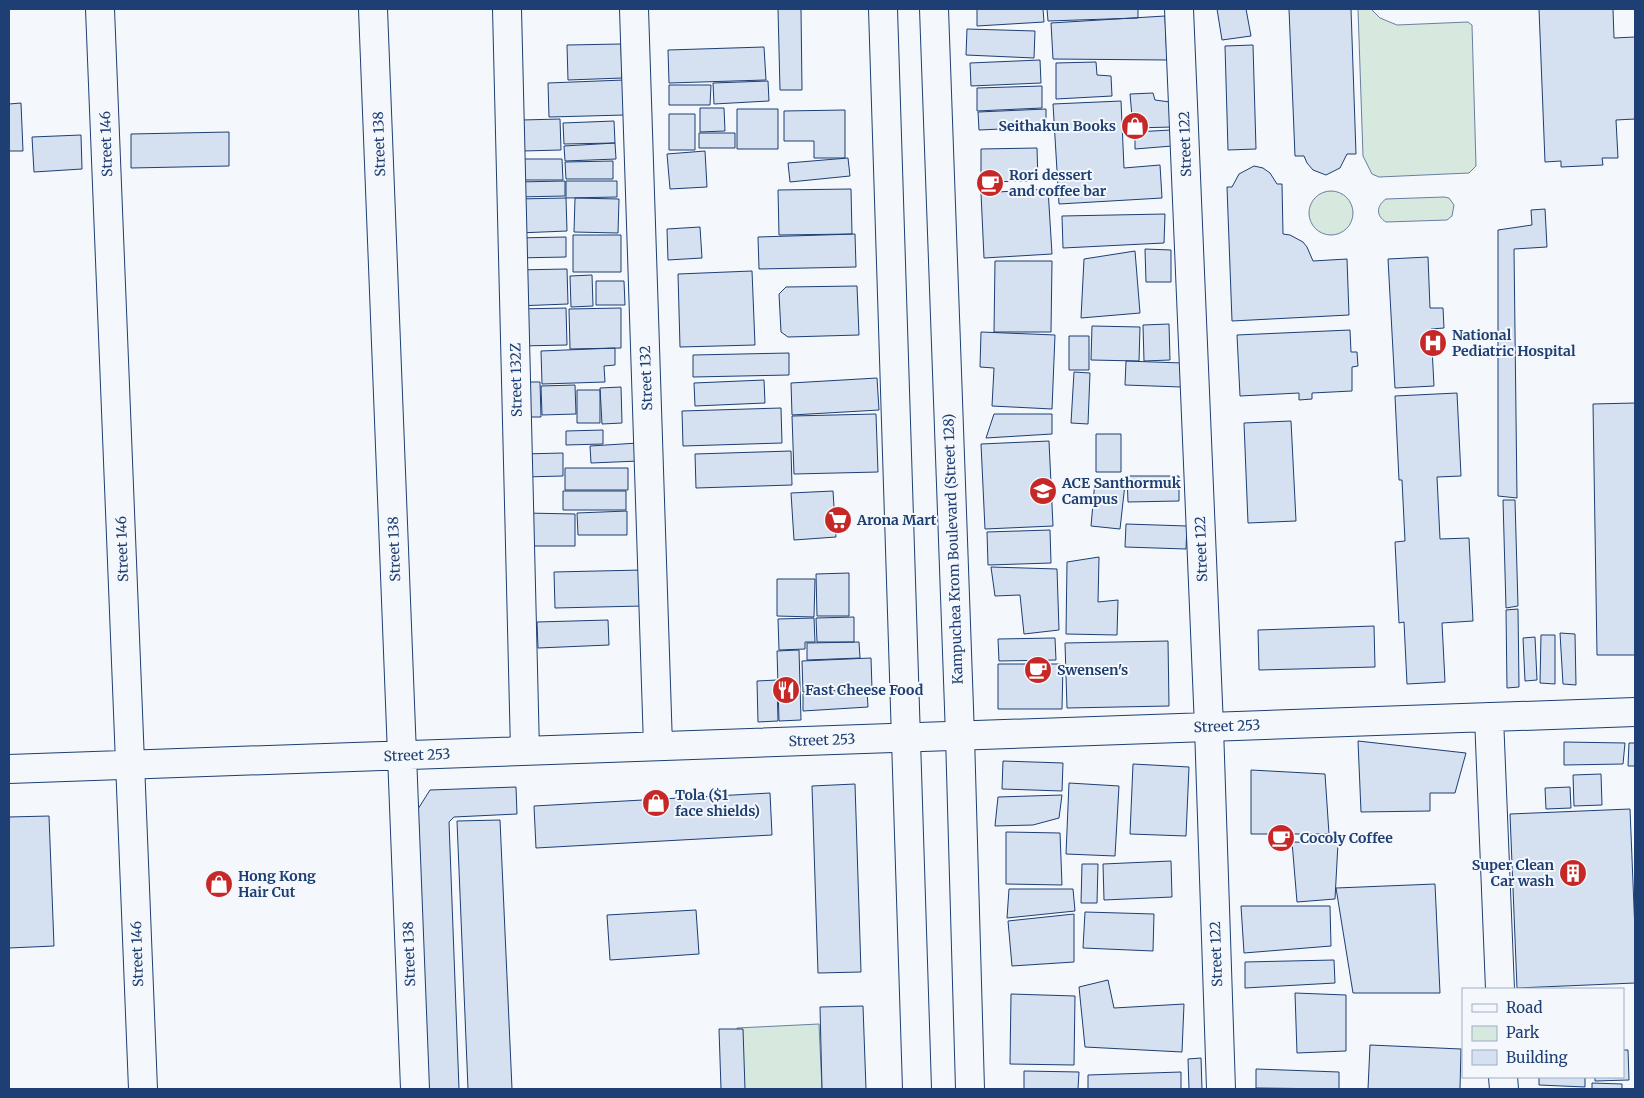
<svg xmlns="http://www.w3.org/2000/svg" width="1644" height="1098" font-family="Merriweather,serif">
<rect width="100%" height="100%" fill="#f4f7fb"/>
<path fill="#d7e8df" stroke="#687fa3" d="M1358,9H1371L1380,18L1397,25L1468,22L1472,25L1476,166L1469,173L1379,177L1372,174L1363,156Z
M1309 213a22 22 0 1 1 44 0a22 22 0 1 1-44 0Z
M1444,197L1449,198L1454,205L1452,216L1447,220L1386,222C1376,216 1376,206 1386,199Z
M819,1024L822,1089H739L737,1028Z"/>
<path fill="#d5e0f0" stroke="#1d3f73" d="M778,9H801L802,90H780Z
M977,9H1043L1044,22L977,26Z
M1047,9H1138V18L1048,21Z
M1217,9H1246L1251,36L1222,40Z
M1289,9H1351L1356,154H1347L1340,168L1326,175L1313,170L1307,163L1304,156H1295Z
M1539,9H1613L1614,38L1635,37V119L1616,120L1618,158H1602L1603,165L1561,167V161L1545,162Z
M1165,16L1167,60L1053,59L1051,23Z
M967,29L1035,31L1034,58L966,55Z
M621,44L622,78L568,80L567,45Z
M1253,45L1256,149L1228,150L1225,46Z
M764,47L766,80L669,83L668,50Z
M1040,60L1041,83L971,86L970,63Z
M1096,62L1097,75L1111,76L1112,96L1056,99V63Z
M624,80L625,115L549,117L548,83Z
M768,81L769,101L714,104L713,83Z
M669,85H711L710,105H669Z
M1042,86V108L977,111V88Z
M1153,93L1155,100L1170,102L1173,127L1133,128L1130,94Z
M1121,101L1124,168L1160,165L1162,198L1059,204L1053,104Z
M21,103L23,151H9V104Z
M700,108H724L725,131L700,132Z
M737,109H778V149H737Z
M1046,109V127L979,130L978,112Z
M845,110V158H814V141H784V111Z
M669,114H695V150H669Z
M560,119L561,150L523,151L522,120Z
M614,121L615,143L564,144L563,123Z
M1171,130L1172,146L1135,149V132Z
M229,132V166L131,168V134Z
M699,133H735V148H699Z
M81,135L82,169L34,172L32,137Z
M615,143L616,159L565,161L564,146Z
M1037,148L1038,181L981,182V149Z
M705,151L707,187L670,189L667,154Z
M848,158L850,176L790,182L788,163Z
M516,159H562L563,180H516Z
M613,161V179H566L565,162Z
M1254,166L1263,168L1270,173L1277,184H1282L1283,234L1290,235L1303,242L1307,247L1313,261L1347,259L1349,315L1232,321L1227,187H1232L1239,174Z
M565,181V196L517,197V182Z
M566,181H617V197L566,198Z
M851,189L852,234L779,235L778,190Z
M1048,189L1052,254L984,258L981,193Z
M566,198L567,231L518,233L517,199Z
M575,198L619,199L618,233L574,232Z
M1545,209L1547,247L1514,249L1517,498L1498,496V230L1532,225L1531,210Z
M1165,214L1164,243L1063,248L1062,216Z
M700,227L702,258L668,260L667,229Z
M855,234L856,267L759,269L758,237Z
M573,235H621V272H573Z
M566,237V257L515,258V238Z
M1145,249L1171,250V282H1146Z
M1135,251L1140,313L1081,318L1084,259Z
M1428,257L1430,308H1443L1444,328L1431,329L1434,386L1395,388L1388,259Z
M995,261H1052L1051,332H994Z
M567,269L568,304L516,306L515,270Z
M752,271L755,345L680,347L678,274Z
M592,275L593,306L571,307L570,276Z
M596,281H624L625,305H596Z
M857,286L859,335L788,337L781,332L779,294L786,287Z
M566,308L567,345L520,346L519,309Z
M621,308V348L570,349L569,309Z
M1169,324L1170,360L1144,361L1143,325Z
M1092,326L1140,327L1139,361L1091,360Z
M1350,330L1351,352H1357L1358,366L1352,367V391L1312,393V399L1299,400V393L1240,396L1237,335Z
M981,332L1055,335L1052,409L992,406L994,368L980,367Z
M1069,336H1089V370H1069Z
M615,348V365L604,366L605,382L542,384L541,351Z
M789,353V375L693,377V355Z
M1126,361L1182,363L1181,387L1125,385Z
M1074,372L1090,373L1088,424L1071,423Z
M877,378L879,410L792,415L791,383Z
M764,380L765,403L695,406L694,383Z
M529,382H540L541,417H530Z
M575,385L576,414L542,415L541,386Z
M621,387L622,423L602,424L600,388Z
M577,390H600V423H577Z
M1457,393L1461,476L1437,477L1440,539L1469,538L1473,621L1442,623L1445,682L1407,684L1404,622L1399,623L1395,542L1405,541L1402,480H1399L1395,396Z
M1635,403V655H1597L1593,404Z
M781,408L782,443L683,446L682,411Z
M876,414L878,472L794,474L792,416Z
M994,414H1052V434L986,438Z
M1291,421L1296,521L1248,523L1244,423Z
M603,430V444L566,445V431Z
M1096,434H1121V472H1096Z
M1049,441L1053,526L985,529L981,444Z
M638,443L639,461L591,463L590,446Z
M791,451L792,485L696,488L695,454Z
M563,453V476L523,477L522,454Z
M565,468H628V490H565Z
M1127,476H1179V501L1128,502Z
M1095,481L1125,484L1120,529L1091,526Z
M563,491H626V510H563Z
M833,491L836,537L794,540L791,493Z
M1503,500H1515L1518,606L1506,608Z
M627,511V535H578L577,513Z
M525,513L575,514V546H525Z
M1126,524L1187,526L1186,549L1125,547Z
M1050,530L1051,563L988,565L987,532Z
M1099,557L1098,602L1118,600L1117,635L1066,634L1067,562Z
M991,567L1057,569L1059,630L1024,634L1020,595L995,596Z
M642,570L643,606L555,608L554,572Z
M849,573V616H817L816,574Z
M777,579H815L814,617L777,616Z
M1518,609L1519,687L1507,688L1506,610Z
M854,617V642H817L816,618Z
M814,618L815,642H805V649L779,650L778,619Z
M608,620L609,645L538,648L537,622Z
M1374,626L1375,667L1259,670L1258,630Z
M1560,633L1575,634L1576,685L1563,684Z
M1541,635H1555V684L1540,683Z
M1535,637L1537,680L1525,681L1523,638Z
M1055,638L1056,660L999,661L998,639Z
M1168,641L1169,706L1067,708L1065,643Z
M859,642L860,658L807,660V643Z
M799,650L801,720L779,721L777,651Z
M871,658L872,689L803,692L802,661Z
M998,664H1063L1062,709H998Z
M777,680L778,721L758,722L757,681Z
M867,690L868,707L803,711V694Z
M1358,741L1466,753L1455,793H1430V811L1361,812Z
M1564,742L1625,743L1623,764L1564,765Z
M1629,743H1635V766H1628Z
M1003,761L1063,763L1062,791L1002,789Z
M1133,764L1189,767L1186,836L1130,834Z
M1251,770L1325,774L1329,834H1251Z
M1601,774L1602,805L1574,806L1573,775Z
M1069,783L1119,786L1115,856L1066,854Z
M855,784L861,972L818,973L812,786Z
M516,787L517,814L454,817L449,822L459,1089H428L418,809L430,790Z
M1570,787L1571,808L1546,809L1545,788Z
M770,793L772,835L536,848L534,806Z
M1062,795L1059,818L1033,825L995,826L998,797Z
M1630,809L1635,932V983L1517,988L1510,814Z
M49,816L54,946L9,948V817Z
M500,820L512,1089H468L457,821Z
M1006,832L1060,833L1062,885L1006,884Z
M1292,842L1338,843L1335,899L1297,902Z
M1171,861L1172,897L1104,900L1103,864Z
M1082,864H1098L1097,903H1081Z
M1435,884L1440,993H1353L1336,888Z
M1009,889H1073L1075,911L1007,918Z
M1241,906H1330L1331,946L1244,953Z
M696,910L699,954L610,960L607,915Z
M1085,912L1154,914L1153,951L1083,948Z
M1074,914V962L1012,966L1008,921Z
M1334,960L1335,983L1245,988V962Z
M1108,980L1114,1008L1184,1004L1182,1052L1085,1047L1079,987Z
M1295,993L1346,995V1051L1297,1053Z
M1011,994L1075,996L1074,1065L1010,1064Z
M863,1006L866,1089H822L820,1007Z
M719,1029H743L745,1089H721Z
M1370,1045L1461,1049L1460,1089H1368Z
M1623,1050H1628L1629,1080L1595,1081V1077H1623Z
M1201,1058L1202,1089H1189L1188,1059Z
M1256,1069L1339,1072V1089L1256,1088Z
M1024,1071L1079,1072L1078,1089H1024Z
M1181,1072V1089H1088V1075Z
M1539,1077H1585V1087L1539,1085Z
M1592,1083L1622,1084V1089H1592Z"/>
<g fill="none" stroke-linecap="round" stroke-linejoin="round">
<g stroke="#1d3f73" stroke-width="30">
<path id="minor" d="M100,9L143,1089
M373,9L415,1089
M507,9L525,751
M634,9L658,746
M1179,9L1209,727L1221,1089
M1489,717L1500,989
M9,769L1635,712
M1503,1077L1504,1089"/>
</g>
<g stroke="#1d3f73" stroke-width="30">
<path id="major" d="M883,9L917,1089
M934,9L960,736L970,1089"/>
</g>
<use href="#minor" stroke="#f4f7fb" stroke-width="28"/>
<use href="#major" stroke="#f4f7fb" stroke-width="28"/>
</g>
<defs>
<g id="shop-disc" transform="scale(1.4375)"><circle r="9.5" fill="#c62828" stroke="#f4f7fb"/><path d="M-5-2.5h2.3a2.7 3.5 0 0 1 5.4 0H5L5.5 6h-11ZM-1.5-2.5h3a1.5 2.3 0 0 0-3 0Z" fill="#fff"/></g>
<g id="cafe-disc" transform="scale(1.4375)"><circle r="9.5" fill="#c62828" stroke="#f4f7fb"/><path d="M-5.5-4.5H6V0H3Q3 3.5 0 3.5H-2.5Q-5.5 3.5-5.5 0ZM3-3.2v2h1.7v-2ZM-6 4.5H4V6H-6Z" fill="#fff"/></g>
<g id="hospital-disc" transform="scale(1.4375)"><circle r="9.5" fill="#c62828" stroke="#f4f7fb"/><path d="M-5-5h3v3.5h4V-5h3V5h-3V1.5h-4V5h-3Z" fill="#fff"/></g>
<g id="school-disc" transform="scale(1.4375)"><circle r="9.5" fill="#c62828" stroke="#f4f7fb"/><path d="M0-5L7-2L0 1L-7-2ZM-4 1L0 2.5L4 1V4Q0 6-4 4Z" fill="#fff"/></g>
<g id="supermarket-disc" transform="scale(1.4375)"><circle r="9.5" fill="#c62828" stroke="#f4f7fb"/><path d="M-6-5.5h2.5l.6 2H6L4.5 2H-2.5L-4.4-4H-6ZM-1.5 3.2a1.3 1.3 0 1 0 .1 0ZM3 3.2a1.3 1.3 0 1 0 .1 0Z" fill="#fff"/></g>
<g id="restaurant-disc" transform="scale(1.4375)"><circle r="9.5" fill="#c62828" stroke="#f4f7fb"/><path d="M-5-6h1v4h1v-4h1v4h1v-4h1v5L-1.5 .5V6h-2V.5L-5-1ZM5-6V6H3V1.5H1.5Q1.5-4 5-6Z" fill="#fff"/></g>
<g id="building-disc" transform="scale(1.4375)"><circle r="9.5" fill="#c62828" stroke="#f4f7fb"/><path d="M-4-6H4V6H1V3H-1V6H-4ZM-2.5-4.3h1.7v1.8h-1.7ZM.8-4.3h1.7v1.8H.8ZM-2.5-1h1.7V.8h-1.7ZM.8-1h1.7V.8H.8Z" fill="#fff"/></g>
</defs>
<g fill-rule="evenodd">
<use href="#shop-disc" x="1135" y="126"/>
<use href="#cafe-disc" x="990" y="183"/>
<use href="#hospital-disc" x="1433" y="343"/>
<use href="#school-disc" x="1043" y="491"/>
<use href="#supermarket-disc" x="838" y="520"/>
<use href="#cafe-disc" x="1038" y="670"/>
<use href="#restaurant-disc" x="786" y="690"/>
<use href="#shop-disc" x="656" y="803"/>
<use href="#cafe-disc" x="1281" y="838"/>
<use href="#building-disc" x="1573" y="873"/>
<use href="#shop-disc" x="219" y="884"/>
</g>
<g text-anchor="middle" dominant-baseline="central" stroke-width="4" stroke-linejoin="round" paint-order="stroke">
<g font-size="14" font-weight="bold" fill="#1d3f73" stroke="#f4f7fb" text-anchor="start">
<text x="1116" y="126" text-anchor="end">Seithakun Books</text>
<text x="1009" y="175">Rori dessert<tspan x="1009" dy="16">and coffee bar</tspan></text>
<text x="1452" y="335">National<tspan x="1452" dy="16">Pediatric Hospital</tspan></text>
<text x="1062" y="483">ACE Santhormuk<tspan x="1062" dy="16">Campus</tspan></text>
<text x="857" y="520">Arona Mart</text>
<text x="1057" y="670">Swensen's</text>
<text x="805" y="690">Fast Cheese Food</text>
<text x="675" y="795">Tola ($1<tspan x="675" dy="16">face shields)</tspan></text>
<text x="1300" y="838">Cocoly Coffee</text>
<text x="1554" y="865" text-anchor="end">Super Clean<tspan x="1554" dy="16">Car wash</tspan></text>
<text x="238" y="876">Hong Kong<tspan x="238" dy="16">Hair Cut</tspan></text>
</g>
<g font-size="14" fill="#1d3f73" stroke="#f4f7fb">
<text transform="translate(106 144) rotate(-92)">Street 146</text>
<text transform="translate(379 144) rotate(-92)">Street 138</text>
<text transform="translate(1185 144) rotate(-92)">Street 122</text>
<text transform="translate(646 378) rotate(-92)">Street 132</text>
<text transform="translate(516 380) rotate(-91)">Street 132Z</text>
<text transform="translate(122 549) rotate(-92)">Street 146</text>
<text transform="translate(394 549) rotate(-92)">Street 138</text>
<text transform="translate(953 549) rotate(-92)">Kampuchea Krom Boulevard (Street 128)</text>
<text transform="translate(1201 549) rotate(-92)">Street 122</text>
<text transform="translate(1227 726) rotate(-2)">Street 253</text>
<text transform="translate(822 740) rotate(-2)">Street 253</text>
<text transform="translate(417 755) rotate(-2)">Street 253</text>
<text transform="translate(137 954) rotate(-92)">Street 146</text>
<text transform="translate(409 954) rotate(-92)">Street 138</text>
<text transform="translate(1216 954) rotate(-92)">Street 122</text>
</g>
</g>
<rect width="1644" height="1098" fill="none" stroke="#1d3f73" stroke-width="20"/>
<rect x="1462" y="988" width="162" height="90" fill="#f4f7fb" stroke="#9eadc5"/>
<rect x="1472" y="1004" width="25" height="8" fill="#f4f7fb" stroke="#9eadc5"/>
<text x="1506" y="1013" font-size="15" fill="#1d3f73">Road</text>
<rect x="1472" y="1026" width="25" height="15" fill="#d7e8df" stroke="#9eadc5"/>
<text x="1506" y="1038" font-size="15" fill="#1d3f73">Park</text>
<rect x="1472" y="1050" width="25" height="15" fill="#d5e0f0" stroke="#9eadc5"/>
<text x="1506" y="1063" font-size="15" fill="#1d3f73">Building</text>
</svg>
